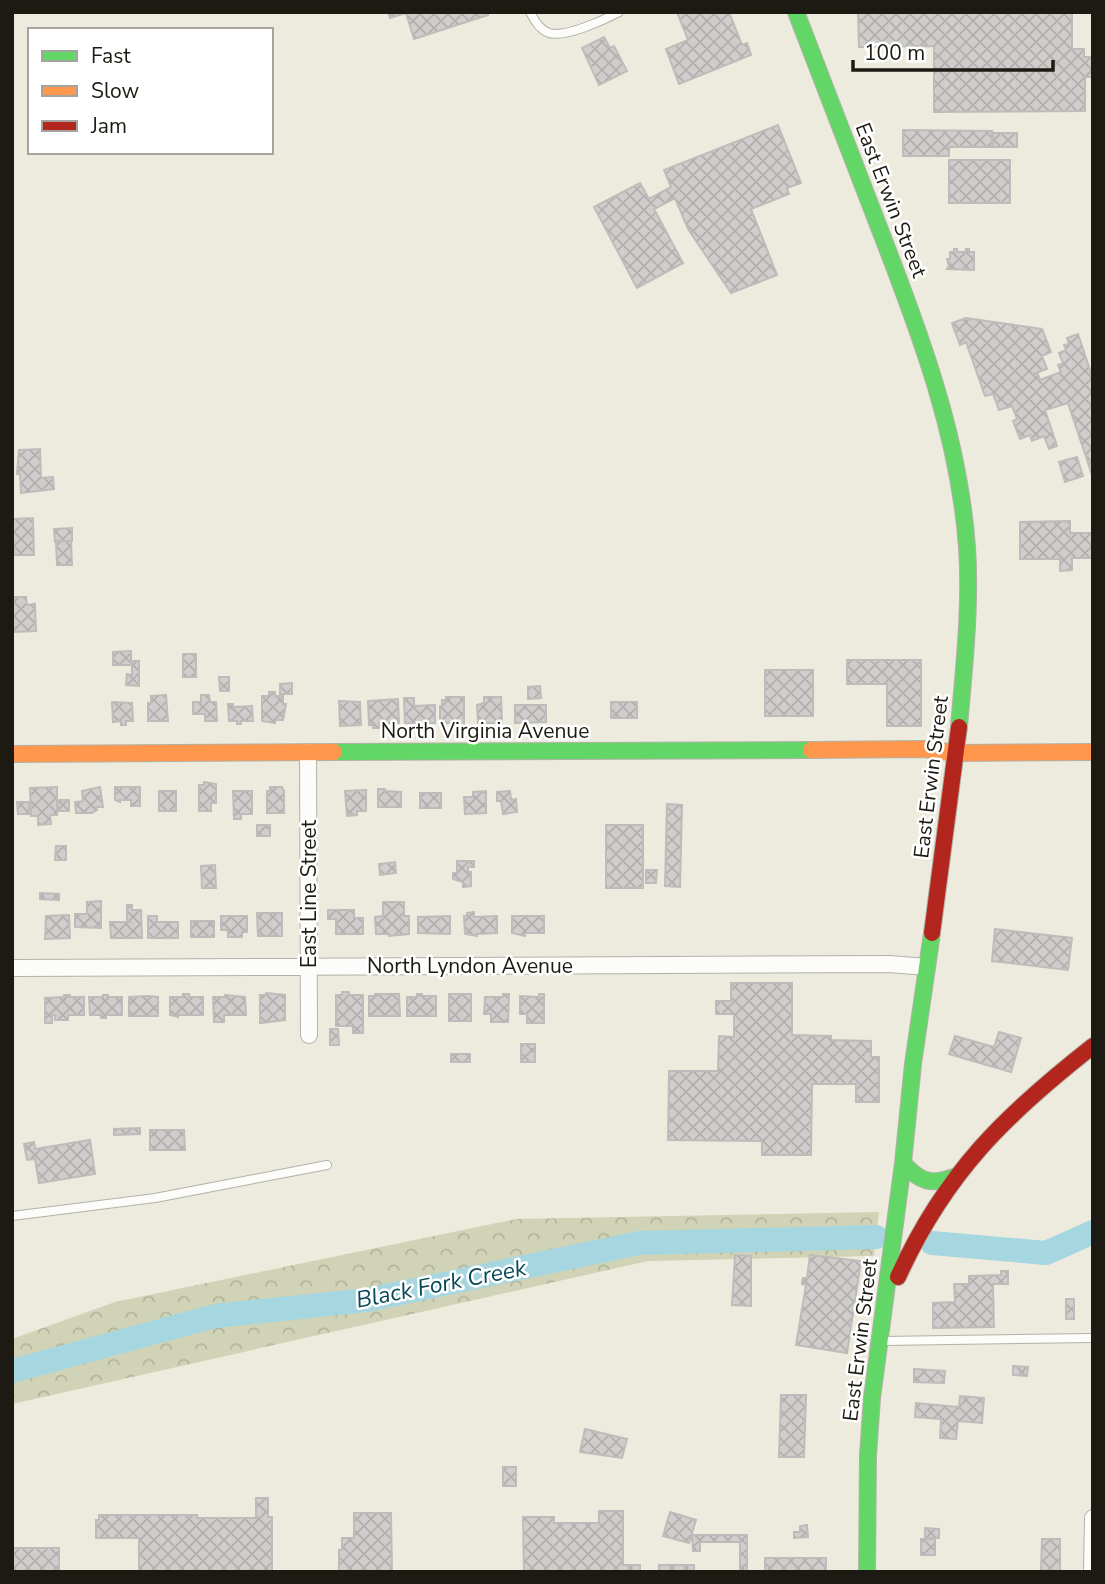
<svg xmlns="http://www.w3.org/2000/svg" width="1105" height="1584" font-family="'Nunito Sans',sans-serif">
<defs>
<pattern id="forest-crowns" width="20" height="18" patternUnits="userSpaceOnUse" patternTransform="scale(1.75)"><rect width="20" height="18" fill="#d0d3b5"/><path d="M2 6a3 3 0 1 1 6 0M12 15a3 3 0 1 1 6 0" fill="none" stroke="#b2b59b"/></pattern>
<pattern id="building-cross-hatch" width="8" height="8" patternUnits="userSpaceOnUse" patternTransform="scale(1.75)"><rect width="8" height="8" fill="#d0cecd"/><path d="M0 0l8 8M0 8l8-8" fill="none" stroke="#b2b0af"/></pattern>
</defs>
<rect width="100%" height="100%" fill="#edebdd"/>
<path fill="url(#forest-crowns)" d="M879,1212L874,1256L648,1261L12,1404V1339L115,1302L516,1219Z"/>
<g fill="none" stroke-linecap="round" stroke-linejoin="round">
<path stroke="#a6d7e0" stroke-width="24" d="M932,1243L1046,1253L1093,1232
M12,1371L215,1316L367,1300L639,1243L876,1237"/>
</g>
<path fill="url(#building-cross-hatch)" stroke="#bebcba" stroke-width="2" d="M388,12H488V15L414,39L406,13L390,18Z
M677,12H729L742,45L747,43L751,55L679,84L666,49L688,40Z
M1072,12V49H1084V57H1093V77H1085V111L934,112V46L859,47L858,13Z
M604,37L610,48L614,46L627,71L599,85L582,48Z
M778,125L801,183L787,188L789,194L751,209L777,275L731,293L688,229L675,198L654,209L683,263L637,288L594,207L640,183L649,199L671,187L664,170Z
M903,130L992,131V147H949V156H903Z
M993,133H1017V147H993Z
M949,160H1010V203H949Z
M954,249H957V252H966V249H969V252H974V270L947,269L949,266L947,259H950V252H954Z
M966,318L1042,329L1051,352L1042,356L1047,369L1033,374H1038L1040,380L1061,372L1058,365L1063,363L1059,353L1066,350L1064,345L1069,344L1067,338L1078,334L1093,379V478L1068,403L1045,410L1057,446L1049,449L1044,436L1032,441L1030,435L1020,439L1013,421L1017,419L1012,406L999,410L993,394L985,396L966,342L960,345L952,323Z
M40,449L41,478L53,477L54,489L21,493L20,474H17L19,450Z
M1077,457L1083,476L1065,482L1059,462Z
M33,518L34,555H14L12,519Z
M1070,521V533H1093V558H1072V570L1060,571V559H1020V522Z
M72,528V541L55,542L54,529Z
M56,541H71L72,565H57Z
M14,597H26L27,605L35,604L36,631L14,632L12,614Z
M131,651V665H113V652Z
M183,654H196V677H183Z
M847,660H921V726H887V684H847Z
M132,661H139V686L126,685L127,674L132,675Z
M765,670H813V716H765Z
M219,677H229V691H220Z
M292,683V694H280V684Z
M540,686L541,698L528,699V687Z
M269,692H275V696H283V704H286L283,720H275V723L262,721V696H269Z
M166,695L168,721H148V703H151V696Z
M201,695H209L210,702H216L217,721H205V714H193V702H201Z
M446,697H464V726H458V723H440V706H442V700H446Z
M484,697H501L502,723H478L477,705L484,703Z
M404,698H414V706L435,705V723H405Z
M398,699L399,723H379L380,728H373V725H369L368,701Z
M339,701L360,702L361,725L340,726Z
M112,702L132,703L133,721H126V725H121V721L113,722Z
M611,702H637V718H611Z
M228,704H233V707L252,706L253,721H241V724H237V721H229Z
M515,705H546V722L515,723Z
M204,782L216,784V803H211V811H199V785H204Z
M57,787V815H50L51,824L38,825V816H31L30,788Z
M100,787L103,807H96L97,810L92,813H76L75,802L83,801L82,791Z
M115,787H140V806H131V800H120V802L115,800Z
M270,787H282L284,791V813H267V791H270Z
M378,789H385V791L401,792V807H378Z
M366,790V811H357V815L347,816L345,791Z
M159,791H176V811H159Z
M233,791H252V814H241V819H234Z
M486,791V813L465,814L464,797H473V792Z
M510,791L511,800L516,799L517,812L503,814L501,801H497V792Z
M420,793H441V808H420Z
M58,800H69V811H58Z
M17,802H29V814H18Z
M667,804L682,805L680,887L665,886Z
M257,825H270V836H257Z
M606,825H643V888H606Z
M56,846H66V860H55Z
M457,861H474V867H468V872H471V886L463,887V882L453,879V873H457Z
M395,862L396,873L380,875L379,864Z
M215,865L216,888H202L201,866Z
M646,870H657L656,883H646Z
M40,893L59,894V900L40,899Z
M101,901V928L75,927V914H87V902Z
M383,902H404V916H409V934L389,936V934H376L375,917L383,916Z
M127,905H132V910H141L142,938H111L110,922H130L127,920Z
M328,910H354V918H363V934H336V919H328Z
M474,912V917L497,916V933L477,934V936L465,934L464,916H467V913Z
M257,913H282V936H258Z
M69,915L70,938L45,939L46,916Z
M148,916H157V922H178V938H148Z
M221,916H247V932H242V937H228V930H221Z
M450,916V934L418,933V917Z
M512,916H544V933H525V936L512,933Z
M191,921H214V937H191Z
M995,929L1072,938L1068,970L992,961Z
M731,983H792V1035L831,1036V1040L871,1041V1057H879V1102H856V1084H812L811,1155H762V1141L668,1140L669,1071H718L719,1036L734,1037V1014H716V1001H731Z
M342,992H349V995H363V1033H353V1026H336V995H342Z
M266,993L285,995V1020L260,1023V995H266Z
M183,994H189V997H203V1015H178V1017L170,1015V997H183Z
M375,994H399L400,1016H369V996H375Z
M417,994H422V996H436V1016H407V997H417Z
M449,994H471V1021H449Z
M503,994H509L508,1022H491V1014H484L485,997H503Z
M539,994H544V1023H527V1014H520V996L539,997Z
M64,995H70V997H84V1015H68V1020H55V1015H52V1023H45V998L64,997Z
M103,995H108V997H122V1015H106V1018H101V1015H90L89,997H103Z
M225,995L245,997L246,1015H224V1022H214L213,997H225Z
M147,996L158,997V1016H129V997Z
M330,1029H338L339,1045H330Z
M999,1032L1021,1038L1011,1072L949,1054L955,1036L994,1047Z
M521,1044H535V1062H521Z
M451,1054H470V1062H451Z
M140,1128V1134L114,1135V1129Z
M150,1130H184L185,1150H150Z
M90,1140L95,1174L39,1183L35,1159L27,1160L24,1144L34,1142L35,1149Z
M735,1255L751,1256V1306L732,1305Z
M810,1255L861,1261L847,1353L796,1345L806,1285L802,1284L803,1278H807Z
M1001,1271H1008V1284H993L994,1327L933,1328V1303L955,1302L954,1284H969V1276L1001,1275Z
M1066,1299H1074V1319H1066Z
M1013,1366L1028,1367L1027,1376L1013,1375Z
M914,1369L945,1371L944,1383L914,1382Z
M781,1395H806L804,1457H779Z
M960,1396L984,1398L982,1423L958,1421L956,1439L940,1438L941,1419L915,1417L916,1403L959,1407Z
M585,1429L627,1439L622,1458L580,1452Z
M503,1467H516V1486H503Z
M256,1498H268V1517H272V1572H139V1538H96V1520H99V1515H197V1518H256Z
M599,1511H623V1565H640V1572H524L523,1517H554V1523H599Z
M670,1512L696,1520L689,1543L663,1536Z
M354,1513H391L392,1572H339V1550H342V1538H354Z
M807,1525L808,1537L794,1538V1532H800V1526Z
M925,1528L939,1529V1538H925Z
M692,1535H747V1572H740V1542H700V1551H693Z
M921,1539H935V1555H921Z
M1042,1539H1060V1571L1041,1570Z
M12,1548H59V1572H12Z
M765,1558H826V1572H765Z
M659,1565H694V1572H659Z"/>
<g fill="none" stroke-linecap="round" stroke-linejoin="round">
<g stroke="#b3b1a7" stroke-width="10">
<path id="lane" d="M530,12C535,21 539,29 549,33C565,38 604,20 619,12
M12,1216L155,1198L327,1165
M882,1341L1093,1338"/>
</g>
<g stroke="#b3b1a7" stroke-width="18">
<path id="street" d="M308,752L309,1035
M12,968L889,964L927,967
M1092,1572L1093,1518"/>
</g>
<g stroke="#b3b1a7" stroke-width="18">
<path id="fast" d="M796,12C824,85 852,157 880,230C920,333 959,436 967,547C971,607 964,667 959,727
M334,752L811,750
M903,1163C919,1181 931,1186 954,1177
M867,1572L868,1455L872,1398L903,1163L913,1064L932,933"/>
</g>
<g stroke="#b3b1a7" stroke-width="18">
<path id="slow" d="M811,750L923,749L957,753L1093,752
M12,754L334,752"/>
</g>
<g stroke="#b3b1a7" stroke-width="18">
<path id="jam" d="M932,933L959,727
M898,1277C945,1173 1005,1115 1093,1046"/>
</g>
<use href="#lane" stroke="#fcfcfa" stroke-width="8"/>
<use href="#street" stroke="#fcfcfa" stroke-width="16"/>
<use href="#fast" stroke="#63d668" stroke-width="16"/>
<use href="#slow" stroke="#ff974d" stroke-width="16"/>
<use href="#jam" stroke="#b3261e" stroke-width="16"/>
</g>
<g text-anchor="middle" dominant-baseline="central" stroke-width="5" stroke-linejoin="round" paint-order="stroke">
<g font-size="21" fill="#1c1a12" stroke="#fff">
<text transform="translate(891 200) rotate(69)">East Erwin Street</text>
<text x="485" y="731">North Virginia Avenue</text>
<text transform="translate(931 777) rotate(-83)">East Erwin Street</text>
<text transform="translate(309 894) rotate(-90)">East Line Street</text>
<text x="470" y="966">North Lyndon Avenue</text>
<text transform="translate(860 1340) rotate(-83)">East Erwin Street</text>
</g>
<g font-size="23" font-style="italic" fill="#074856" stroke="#fff">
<text transform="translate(441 1284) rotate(-11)">Black Fork Creek</text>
</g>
</g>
<rect width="1105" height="1584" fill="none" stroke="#1c1a12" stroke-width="28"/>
<rect x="28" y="28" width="245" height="126" fill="#ffffff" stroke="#a4a3a0" stroke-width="2"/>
<rect x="42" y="51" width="35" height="10" fill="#63d668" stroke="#a4a3a0" stroke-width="2"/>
<text x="91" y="63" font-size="21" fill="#1c1a12">Fast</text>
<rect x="42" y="86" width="35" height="10" fill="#ff974d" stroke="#a4a3a0" stroke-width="2"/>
<text x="91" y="98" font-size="21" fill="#1c1a12">Slow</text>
<rect x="42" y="121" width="35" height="10" fill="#b3261e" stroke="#a4a3a0" stroke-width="2"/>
<text x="91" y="133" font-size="21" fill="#1c1a12">Jam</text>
<path d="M853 60v10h200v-10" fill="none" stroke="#1c1a12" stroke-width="3.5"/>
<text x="864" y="60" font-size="21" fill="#1c1a12" stroke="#ffffff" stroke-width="5" paint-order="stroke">100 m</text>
</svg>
